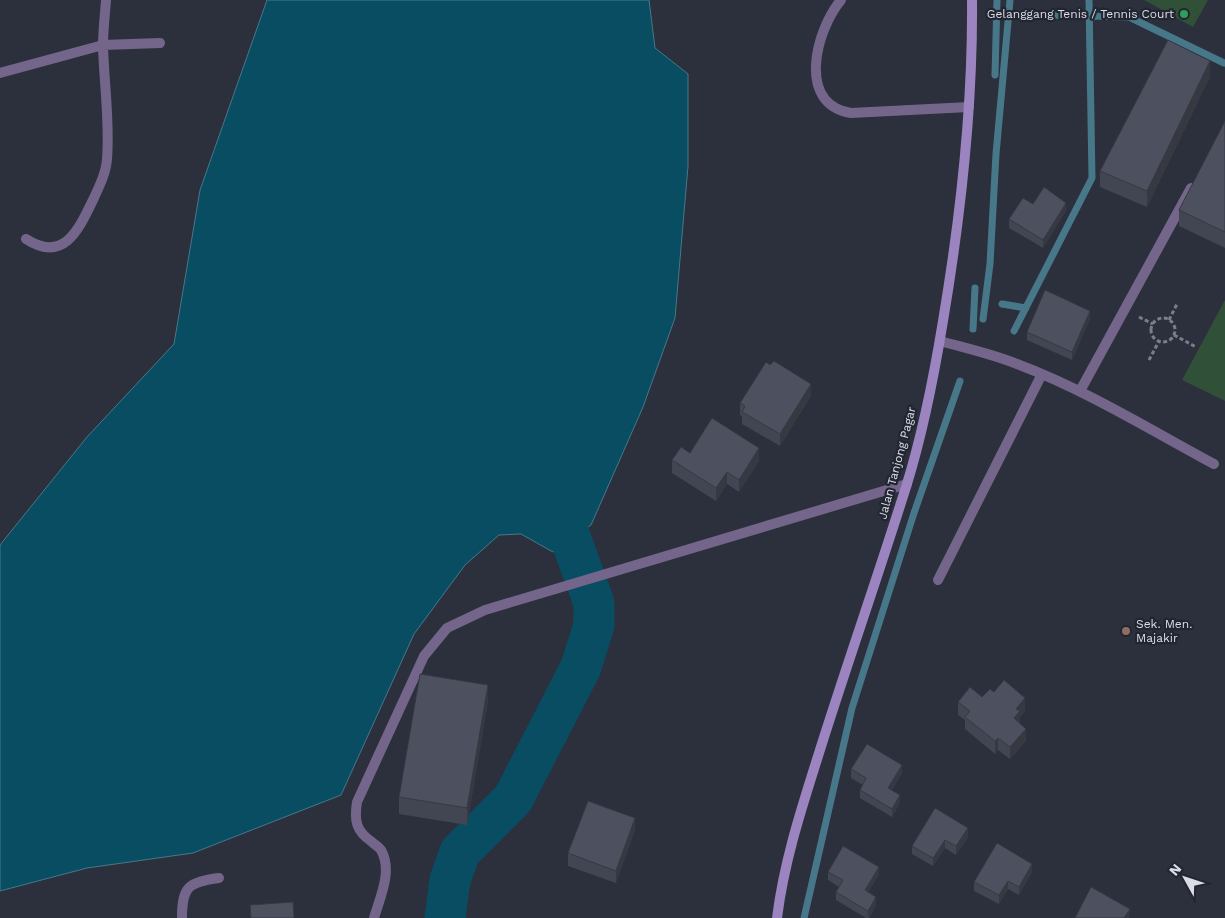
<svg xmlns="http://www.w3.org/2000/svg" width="1225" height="918" font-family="'Work Sans',sans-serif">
<rect width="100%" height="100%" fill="#2c2f3c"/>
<path fill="#315038" d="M1144,0H1208L1193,27Z
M1225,300V401L1182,380Z"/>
<path fill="#084d62" stroke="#47788a" d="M267,0H649L655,48L688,74V166L675,318L643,407L591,525L553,552L521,534L499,535L465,565L414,634L341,795L193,853L87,868L0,891V545L87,437L174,344L200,190Z"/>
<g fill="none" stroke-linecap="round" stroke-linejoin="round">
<path stroke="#47788a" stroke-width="7" d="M1010,14L1129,17L1224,63
M995,75L997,0
M1002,304L1026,308
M983,319L990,264L996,154L1010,0
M973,329L975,288
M1014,331L1092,178L1089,0
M804,918L852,708L914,513L960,381"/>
<path stroke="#084d62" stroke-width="41" d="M445,918L450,880L460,852L513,799L581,667L594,625V603L564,520L536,499"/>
<path stroke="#7b7e89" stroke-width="3" stroke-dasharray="4 2.5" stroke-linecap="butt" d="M1139,317L1153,324
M1151 330a12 12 0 1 1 24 0a12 12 0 1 1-24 0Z
M1169,320L1177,304
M1174,335L1196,347
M1149,360L1159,341"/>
<path stroke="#74668b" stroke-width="10" d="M940,341C965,348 992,354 1017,364C1086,390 1149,429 1214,464
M1080,391L1191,188
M938,580L1042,374"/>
<path stroke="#74668b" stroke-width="10" d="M841,0C816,30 796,104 851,113L969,107
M0,73L103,45L160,43
M26,239C63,263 78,231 92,202C98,189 106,174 107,159C110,121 104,83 103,46C103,30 105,15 106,0
M182,918C182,886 189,882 219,878
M374,918C380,897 393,871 381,850C379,847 375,845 372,842C356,831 354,821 357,802L424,656L447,628L485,610L907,484"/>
<path stroke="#9b84bf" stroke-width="10" d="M777,918C784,861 802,807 819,753C847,664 878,576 906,487C923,433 934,376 943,321C961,214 973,108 972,0"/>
</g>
<path fill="#424652" d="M1210,77L1147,207L1100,187V171Z
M1225,121V248L1179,226V210Z
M1033,204L1066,211L1043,248L1009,228V219Z
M1090,319L1072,360L1027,340V332Z
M811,396L780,446L742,424V416L740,415V403Z
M690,453L759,461L739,492L727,484L716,501L672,473V460Z
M994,692L1025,711L1020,717V723L1026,741L1010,759L998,750L995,754L965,729V720L958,715V702L982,697Z
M488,701L467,825L399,814V797Z
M851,769L902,773L892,790L900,803L892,817L860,798V790L863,785L851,778Z
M968,828V837L956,855L945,848L933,866L912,854V846Z
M635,830L616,883L568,866V853Z
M828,872L879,875L868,892L876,905L869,918H866L836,900V892L839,887L828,880Z
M1032,872L1019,895L1008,889L999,904L974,891V882Z"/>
<path fill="#363942" d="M1210,61V77L1147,207V191Z
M1066,203V211L1043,248V240Z
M1090,311V319L1072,360V352Z
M811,384V396L780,446V434Z
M759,448V461L739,492V480Z
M727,472V484L716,501V488Z
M488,685V701L467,825V808Z
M1025,698V711L1020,717V724L1014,718L1016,709Z
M1026,729V741L1010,759V747Z
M998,738V750L995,754V741Z
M902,765V773L888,797V788Z
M900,795V803L892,817V809Z
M635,818V830L616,883V871Z
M968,828V837L956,855V846Z
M945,840V848L933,866V858Z
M1032,864V872L1019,895V887Z
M879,867V875L865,898V890Z
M1008,881V889L999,904V895Z
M876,897V905L868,918V911Z
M1130,909L1129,918H1124Z"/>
<path fill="#4d515f" stroke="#363942" d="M1168,40L1210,61L1147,191L1100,171Z
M1225,121V232L1179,210Z
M1044,187L1066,203L1043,240L1009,219L1023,198L1033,204Z
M1045,290L1090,311L1072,352L1027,332Z
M774,361L811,384L780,434L742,412L745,406L740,403L766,362L770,365Z
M712,418L759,448L739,480L727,472L716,488L672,460L681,447L690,453Z
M420,674L488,685L467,808L399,797Z
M1004,680L1025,698L1016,709L1020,711L1014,718L1026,729L1010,747L998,738L995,741L965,717L970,711L958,702L970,687L982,697L990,689L994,692Z
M867,744L902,765L888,788L900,795L892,809L860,790L866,778L851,769Z
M588,801L635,818L616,871L568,853Z
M935,808L968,828L956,846L945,840L933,858L912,846Z
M997,843L1032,864L1019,887L1008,881L999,895L974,882Z
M843,846L879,867L865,890L876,897L868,911L836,892L843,880L828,872Z
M1091,887L1130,909L1124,918H1075Z
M293,902L294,918H251L250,905Z"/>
<circle fill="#2e9e5b" stroke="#222532" stroke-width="2" cx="1184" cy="14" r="5"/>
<circle fill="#8d6e63" stroke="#222532" stroke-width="2" cx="1126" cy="631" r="5"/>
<g text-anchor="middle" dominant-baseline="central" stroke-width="4.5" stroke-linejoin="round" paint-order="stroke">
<g font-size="12" fill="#dbdde6" stroke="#222532" text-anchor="end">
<text x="1174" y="14">Gelanggang Tenis / Tennis Court</text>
<text x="1136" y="624" text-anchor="start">Sek. Men.<tspan x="1136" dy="14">Majakir</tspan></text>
</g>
<g font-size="12" fill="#dbdde6" stroke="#222532">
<text transform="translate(897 463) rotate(-75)">Jalan Tanjong Pagar</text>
</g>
</g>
<g transform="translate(1185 878) rotate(310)" stroke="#222532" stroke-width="4" paint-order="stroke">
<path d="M0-4L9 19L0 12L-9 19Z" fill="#dbdde6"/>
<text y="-8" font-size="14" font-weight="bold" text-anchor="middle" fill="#dbdde6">N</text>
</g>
</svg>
